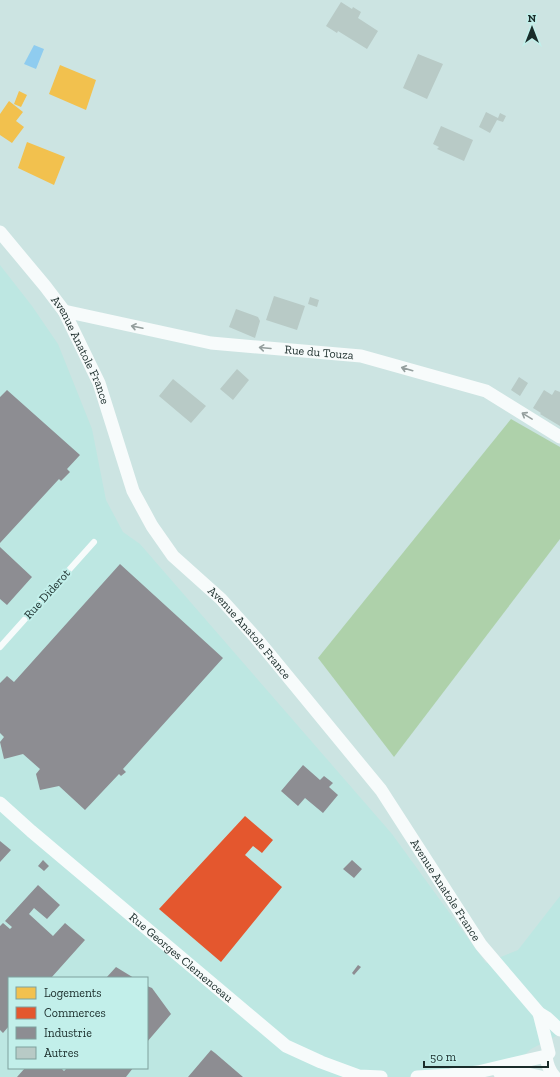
<svg xmlns="http://www.w3.org/2000/svg" width="560" height="1077" font-family="'Zilla Slab',serif">
<rect width="100%" height="100%" fill="#cce4e2"/>
<path fill="#bde7e2" fill-rule="evenodd" d="M0,265L32,306L58,344L92,429L106,500L123,532L140,544L392,834L486,963L518,950L560,896V1034L531,1049L522,1057L483,1077H0ZM9,978H147V1068H9Z"/>
<path fill="#aed1aa" d="M511,419L560,447V539L394,757L318,658Z"/>
<path fill="#8fccef" d="M34,45L44,49L36,69L24,64Z"/>
<path fill="#f2c14e" d="M60,65L96,80L86,110L49,94Z
M19,91L27,95L21,107L14,104Z
M9,101L23,112L16,121L24,127L12,143L0,135V114Z
M27,142L65,157L54,185L18,168Z"/>
<path fill="#e4572e" d="M245,816L273,840L262,853L253,846L245,855L282,887L221,962L159,909Z"/>
<path fill="#8d8d92" d="M7,390L80,455L67,469L70,472L61,481L59,479L0,543V397Z
M0,547L32,577L7,605L0,599Z
M120,564L223,658L123,769L126,772L121,776L119,774L85,810L59,786L40,790L36,774L40,769L23,754L4,759L0,742L4,737L0,733V683L7,676L14,682Z
M303,765L320,780L324,776L333,783L329,787L338,795L323,813L305,798L298,806L281,791Z
M0,841L11,850L0,862Z
M43,860L49,866L44,871L38,866Z
M352,860L362,869L354,878L343,869Z
M38,885L60,905L47,919L34,908L29,914L53,936L65,923L85,940L51,978H9V1026L3,1033L0,1030V926L3,923L10,929L12,927L5,921Z
M358,965L361,967L354,975L352,973Z
M116,967L134,978H106Z
M147,986L152,988L171,1014L147,1042Z
M211,1050L215,1053L243,1077H188Z
M25,1068H61L64,1071L67,1068H133L126,1077H17Z"/>
<path fill="#b8cac6" d="M341,2L352,9L353,7L361,12L358,18L378,31L367,49L338,31L337,33L326,26Z
M418,54L443,64L427,99L403,88Z
M486,112L498,118L500,113L506,116L503,122L497,120L490,133L479,127Z
M441,126L473,140L464,161L437,149L439,147L433,144Z
M274,296L305,306L297,330L266,320Z
M310,297L319,300L317,307L308,304Z
M236,309L258,317L260,321L255,338L229,327Z
M237,369L249,380L233,400L220,389Z
M519,377L528,383L520,396L511,390Z
M173,379L206,406L191,423L159,396Z
M544,390L552,395L555,390L560,392V426L540,414L541,413L533,408Z"/>
<g fill="none" stroke-linecap="round" stroke-linejoin="round">
<path stroke="#f7fbfb" stroke-width="6" d="M0,647L94,542"/>
<g stroke="#f7fbfb" stroke-width="13">
<path id="s1" d="M0,232L45,286L64,311L99,383L133,491L152,526L173,556L221,599L256,638L381,790L481,945L539,1013L547,1018L560,1030"/>
<path id="s2" d="M64,311L211,343L361,356L486,391L560,437"/>
<path id="s3" d="M0,803L31,831L286,1046L321,1062L359,1076L381,1077"/>
<path d="M539,1013L549,1053"/>
<path d="M546,1056C547,1064 549,1071 555,1077"/>
<path d="M499,1072L523,1073L541,1077"/>
<path d="M417,1077L450,1075L478,1072L546,1056"/>
</g>
</g>
<defs><path id="oneway-shaft" d="M-6 0H5M1.5-3L5.5 0L1.5 3" fill="none" stroke-width="1.6" stroke-linecap="round" stroke-linejoin="round"/></defs>
<g stroke="#949e9d">
<use href="#oneway-shaft" transform="translate(137 327) rotate(-168)"/>
<use href="#oneway-shaft" transform="translate(265 348) rotate(-175)"/>
<use href="#oneway-shaft" transform="translate(407 369) rotate(-164)"/>
<use href="#oneway-shaft" transform="translate(527 416) rotate(-149)"/>
</g>
<g text-anchor="middle" dominant-baseline="central" stroke-width="4" stroke-linejoin="round" paint-order="stroke">
<g font-size="12" fill="#1a2c2a" stroke="#c2efea">
<text stroke="none"><textPath href="#s1" startOffset="144">Avenue Anatole France</textPath></text>
<text stroke="none"><textPath href="#s2" startOffset="259">Rue du Touza</textPath></text>
<text transform="translate(47 594) rotate(-48)">Rue Diderot</text>
<text stroke="none"><textPath href="#s1" startOffset="480">Avenue Anatole France</textPath></text>
<text stroke="none"><textPath href="#s1" startOffset="804">Avenue Anatole France</textPath></text>
<text stroke="none"><textPath href="#s3" startOffset="238">Rue Georges Clemenceau</textPath></text>
</g>
</g>
<rect x="8" y="977" width="140" height="92" fill="#c2efea" stroke="#7fa19d"/>
<rect x="16" y="987" width="20" height="12" fill="#f2c14e" stroke="#7fa19d"/>
<text x="44" y="997" font-size="12" fill="#1a2c2a">Logements</text>
<rect x="16" y="1007" width="20" height="12" fill="#e4572e" stroke="#7fa19d"/>
<text x="44" y="1017" font-size="12" fill="#1a2c2a">Commerces</text>
<rect x="16" y="1027" width="20" height="12" fill="#8d8d92" stroke="#7fa19d"/>
<text x="44" y="1037" font-size="12" fill="#1a2c2a">Industrie</text>
<rect x="16" y="1047" width="20" height="12" fill="#b8cac6" stroke="#7fa19d"/>
<text x="44" y="1057" font-size="12" fill="#1a2c2a">Autres</text>
<g transform="translate(532 28)" stroke="#c2efea" stroke-width="3" paint-order="stroke">
<path d="M0-3L7 15L0 10L-7 15Z" fill="#1a2c2a"/>
<text y="-6" font-size="11" font-weight="bold" text-anchor="middle" fill="#1a2c2a">N</text>
</g>
<path d="M424 1061v6h124v-6" fill="none" stroke="#1a2c2a" stroke-width="2"/>
<text x="430" y="1061" font-size="12" fill="#1a2c2a" stroke="#c2efea" stroke-width="3" paint-order="stroke">50 m</text>
</svg>
